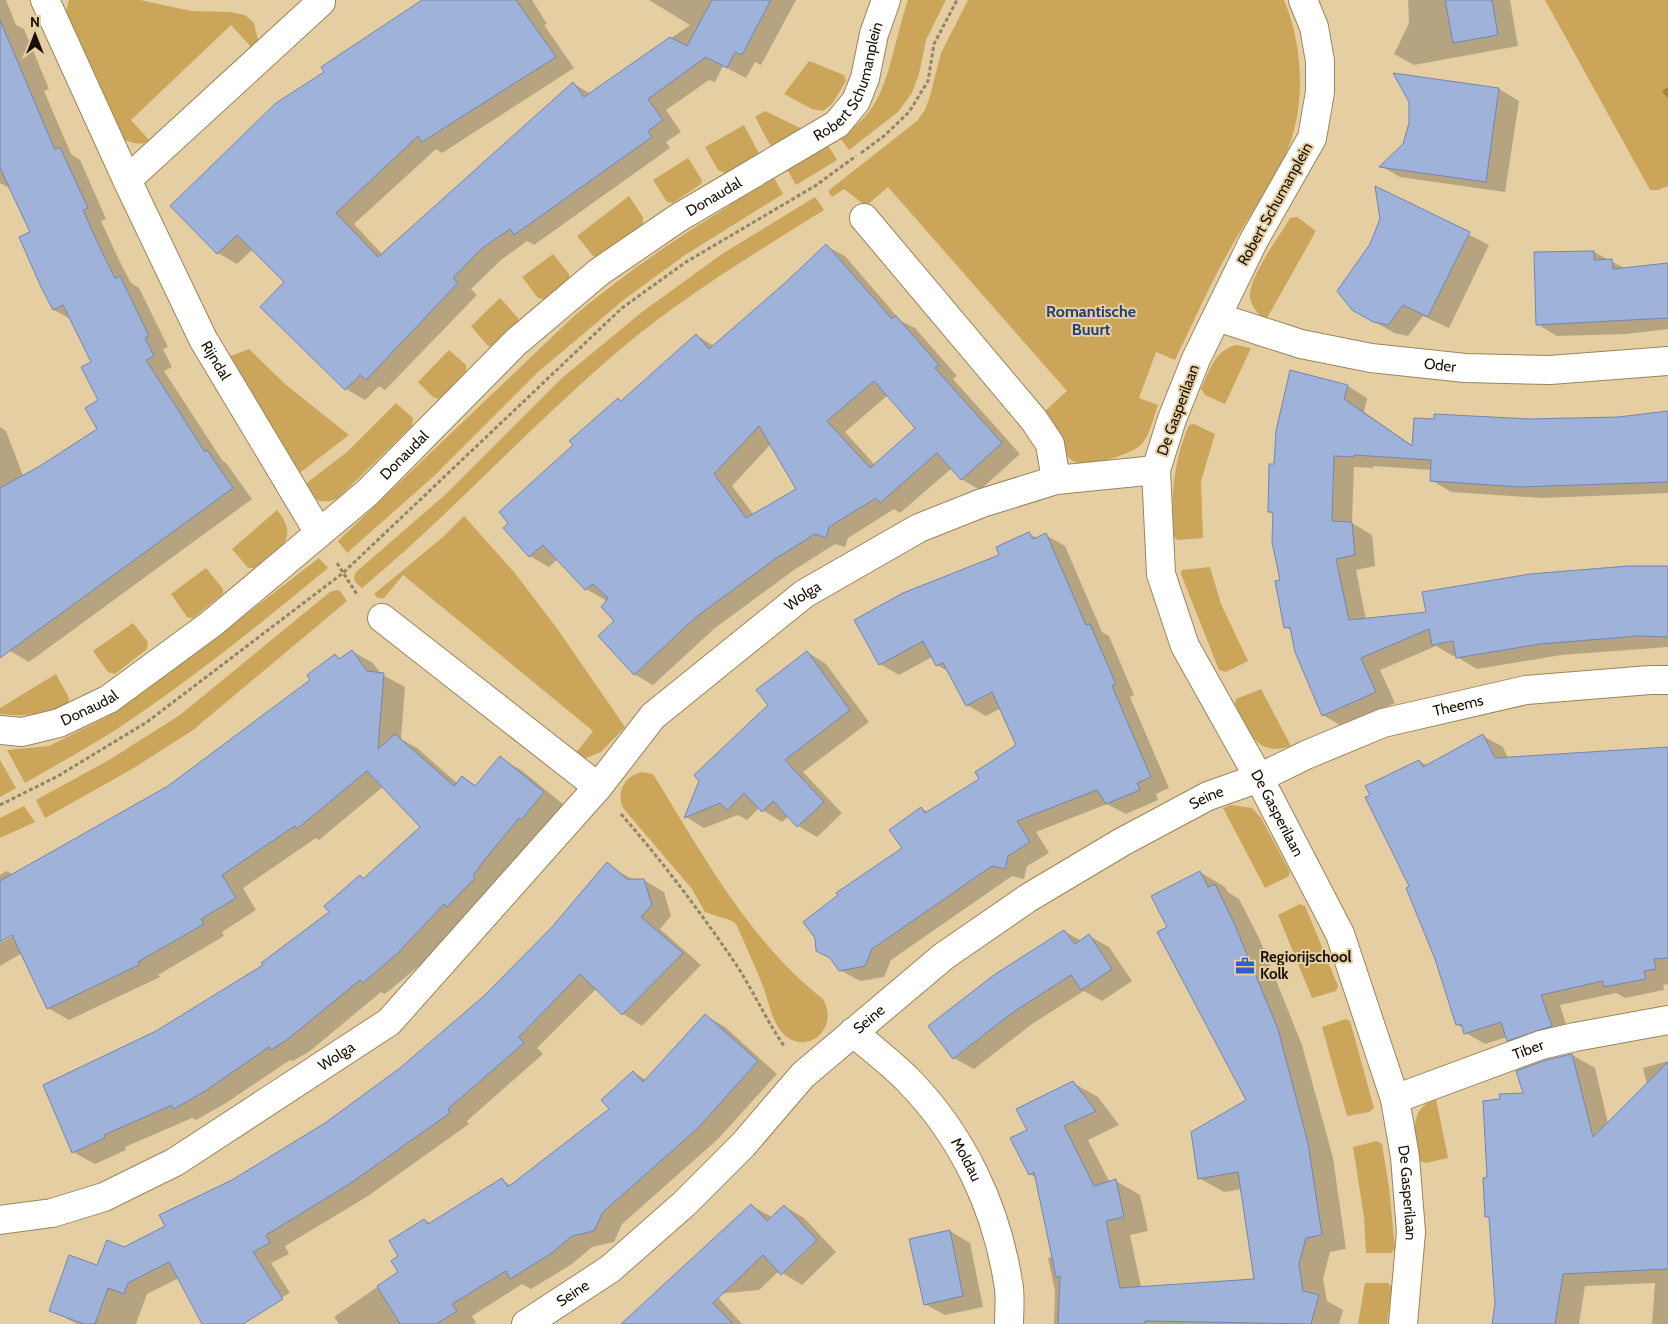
<svg xmlns="http://www.w3.org/2000/svg" width="1668" height="1324" font-family="Cabin,sans-serif">
<rect width="100%" height="100%" fill="#e4cea2"/>
<path fill="#cba65a" d="M69,0H140L191,11L230,12L245,15L254,23L258,40L251,47L231,25L131,120L150,141C139,146 132,143 121,138L65,15Z
M908,0H946L926,40L919,74L912,93L898,112L849,150L839,137C852,129 865,119 873,106C890,81 897,30 908,0Z
M968,0H1284C1303,45 1306,103 1288,149C1275,181 1254,208 1237,237C1213,277 1195,319 1175,360L1156,352L1139,398L1158,405C1154,416 1151,431 1144,441C1137,454 1086,469 1073,461C1063,455 1062,441 1057,431C1054,424 1049,417 1045,411L1067,391L888,187L866,206L844,189L832,197L828,191L917,121L925,110L930,96L941,53Z
M1545,0H1668V186L1658,190H1650Z
M809,61L844,75L846,81L832,104L823,111L812,109L784,94Z
M765,111L800,128V133L774,152L755,117Z
M744,125L762,159L727,174L718,170L705,147Z
M826,142L837,160L796,185L785,166Z
M688,158L702,180L701,184L673,203L667,202L653,180Z
M772,174L783,194L685,255L626,298L538,372L434,476L347,553L338,541L575,315C624,274 675,239 729,206L730,199Z
M629,196L643,217V225L599,257L593,256L577,236Z
M815,197L824,210C747,258 669,305 601,366C519,438 446,518 362,588C355,582 352,580 356,572L446,494L562,378L642,312L722,254Z
M1297,217L1316,231L1267,318H1263C1257,312 1252,307 1250,299C1247,278 1280,236 1290,218Z
M553,254L569,274V280L546,300L538,298L522,277Z
M500,298L518,318V324L494,347L488,346L471,326Z
M1236,345L1251,348L1225,404L1205,395L1201,389C1210,370 1214,351 1236,345Z
M249,349L286,385L349,435L297,475L230,362L231,356Z
M449,350L466,365V373L441,400L433,397L418,382Z
M396,403L413,418L412,426L338,498C321,506 314,500 304,485L347,452Z
M1194,424L1215,434L1201,481L1203,538L1178,540L1173,536C1171,496 1173,462 1189,425Z
M277,510C301,539 279,550 256,568H248L232,549Z
M464,516L514,572L556,627L625,727L601,752L581,760L576,753L593,731L403,575L384,598H378L374,594L443,537Z
M319,558L328,568C260,624 191,680 117,729C87,748 56,765 25,783L7,750L49,746L105,718L184,662Z
M1210,567L1221,604L1248,661L1226,672L1219,670L1181,574L1182,570Z
M206,568L223,589V594L193,618L187,617L171,594Z
M337,590L340,591L347,601L193,730L132,769L45,818L36,800L109,760L180,715L330,592Z
M133,623L148,642L147,649L115,674L108,672L93,651Z
M56,674L69,698L68,705C44,714 25,717 0,714V708Z
M1261,689L1291,746C1256,758 1247,729 1235,704L1236,699Z
M0,760L16,788L0,797Z
M641,772L653,774C702,853 749,941 823,999C841,1030 803,1059 781,1031C771,1019 768,998 762,984C754,964 745,944 736,924L732,921L705,912L692,889L623,808C616,792 624,777 641,772Z
M1231,805L1252,808L1261,818L1290,872L1289,876L1265,888L1223,808Z
M24,806L35,822L0,838V818Z
M1300,904L1305,906L1338,986L1336,991L1312,998L1278,915Z
M1346,1019L1350,1021L1374,1108L1369,1112L1347,1116L1322,1027Z
M1436,1099L1448,1158L1426,1163L1419,1161C1415,1137 1407,1109 1436,1099Z
M1377,1141L1382,1144L1389,1187L1395,1249L1391,1253H1366L1364,1217L1353,1147Z
M1365,1283H1388L1392,1287L1387,1324H1358Z"/>
<path fill="#0003" fill-rule="evenodd" d="M0,0H6L16,25L24,29L49,89L44,91L71,154L80,160L106,219L101,221L119,260L131,283L139,288L168,347L163,349L172,367L164,371L222,460L226,463L252,499L29,662L10,651L0,637V427L6,431L24,478L99,429V401L93,362L72,320L54,310L42,287L31,233L11,189L0,183Z
M425,0H532L547,24L544,25L574,68L442,153L436,149L354,224L383,255L574,84L591,94L690,25L649,0H796L761,65L755,62L746,78L723,66L715,82L709,80L666,110L681,132L666,142L670,148L534,245L527,241L501,260L471,289L477,295L385,390L379,386L365,400L346,389L261,307L286,282L253,249L237,264L218,253L172,206L326,72Z
M1408,0H1510L1518,46L1414,65L1394,54L1409,23Z
M1668,87V99L1662,91Z
M1499,89L1519,101L1505,192L1400,177L1381,166Z
M1377,188L1489,245L1449,328L1423,316L1408,336L1394,333L1353,309L1381,219Z
M826,246L845,256L901,321L915,328L957,376L953,379L1020,454L980,490L961,479L952,468L900,513L894,509L848,538L845,547L835,544L794,570L715,628L653,685L634,674L607,601L586,589L558,559L549,567L530,556L504,528L575,445L618,399L622,402L696,335L714,346L787,283ZM888,395L917,429L875,465L845,432ZM771,444L798,489L754,515L732,486Z
M1594,252L1626,269L1668,264V329L1626,334L1557,336L1537,324Z
M1348,386L1367,398L1364,412L1413,446L1530,420L1618,418L1668,413V493L1542,498L1451,492L1431,480L1432,470L1373,466V468L1354,467L1352,523L1372,535L1375,566L1356,570L1366,620L1427,613L1668,567V647L1561,655L1477,669L1457,657V655L1453,656L1436,646L1380,670L1395,703L1343,727L1323,715L1296,652L1291,630L1285,627L1275,515L1269,512L1275,466Z
M1029,534L1037,538L1046,535L1065,546L1102,632L1109,636L1134,695L1130,697L1169,788L1156,794L1158,800L1126,814L1107,804L1036,832L1049,853L1027,866L1024,879L1012,876L891,960L884,977L860,981L840,970L904,848L921,808L928,812L981,779L1018,745L1001,708L986,716L967,705L949,672L937,665L932,657L899,675L880,664L1000,555Z
M352,651L373,663L381,674L405,687L401,739L417,748L457,783L462,777L477,786L500,758L521,770L564,805L543,831L540,829L503,875L420,965L385,994L381,992L310,1051L293,1061L290,1060L226,1103L196,1120L192,1118L125,1147L126,1150L95,1164L73,1152L156,1032L265,965L331,912L360,876L365,879L422,827L384,786L319,840L316,838L243,888L256,910L222,932L224,936L158,975L160,977L69,1020L48,1008L22,953L0,966V943L18,933L16,931L0,940V875L7,871L14,875L168,787L312,680L335,656L341,659Z
M807,652L826,664L869,722L803,772L842,813L817,837L798,826L789,816L782,822L759,808L747,820L738,815L704,828L686,817L701,780L770,705Z
M1483,736L1503,747L1508,758L1668,749V984L1663,985L1664,990L1625,998L1616,993L1560,1005L1570,1037L1527,1051L1508,1040L1507,1037L1485,1044L1466,1033L1464,1028L1457,1025L1411,887L1419,761L1428,766Z
M607,864L633,880H644L664,892L671,916L660,929L701,965L642,1026L623,1014L597,988L537,1048L543,1054L467,1121L469,1124L368,1196L285,1246L289,1254L271,1263L290,1293L231,1324H210L179,1278L147,1294L136,1324H77L50,1310L98,1267L125,1248L166,1227L233,1181L326,1124L401,1069L486,996L553,928Z
M1200,872L1225,887L1228,892L1239,899L1259,938L1302,1045L1333,1158L1346,1249L1330,1252L1323,1279L1327,1301L1343,1310L1339,1324H1054L1055,1291L1048,1258L1053,1256L1036,1178L1030,1174L1028,1131L1073,1083L1098,1097L1119,1125L1088,1140L1110,1183L1116,1181L1140,1195L1148,1231L1130,1235L1141,1287L1256,1280L1242,1189L1224,1192L1199,1178L1247,1100L1168,927Z
M1064,931L1082,941L1089,936L1109,947L1132,981L1102,1001L1084,991L1032,1024L974,1069L954,1058Z
M705,1015L725,1027L777,1074L718,1139L622,1224L614,1242L592,1247L572,1264L531,1289L522,1284L472,1316L476,1323L475,1324H339L334,1317L399,1272L400,1256L424,1220L430,1223L502,1180L512,1186L611,1109L633,1072L646,1080Z
M1572,1055L1595,1068L1608,1123L1647,1084L1643,1068L1668,1061V1324H1652L1655,1283L1585,1286L1579,1324H1493L1496,1304L1491,1219L1486,1216L1488,1179L1501,1101L1525,1094Z
M752,1206L772,1217L784,1206L804,1218L836,1252L802,1285L779,1271L759,1290L715,1294L742,1324H623Z
M950,1231L970,1243L983,1307L945,1315L925,1304Z"/>
<path fill="#9eb2da" stroke="#7386ad" fill-rule="evenodd" d="M422,0H516L556,57L422,142L418,136L336,213L378,257L573,82L584,97L670,37L687,46L712,0H771L742,55L735,52L727,68L706,57L648,99L663,120L648,131L652,137L514,235L510,229L481,249L453,278L458,283L366,380L360,375L345,390L260,307L284,282L237,235L217,254L170,206L276,103L324,72L321,67Z
M1445,0H1492L1498,35L1453,43Z
M0,20L55,150L60,147L88,208L83,210L100,248L115,278L120,276L149,336L145,338L154,356L146,360L205,452L207,450L233,488L0,658V488L40,466L97,429L85,408L98,400L81,367L91,362L63,305L53,310L41,287L19,237L30,232L0,168Z
M1393,73L1499,88L1486,182L1379,167L1403,144L1409,123V102Z
M1375,186L1470,232L1428,317L1403,305L1388,325L1373,322L1352,310L1337,291L1370,244L1380,219Z
M826,244L892,319L896,316L939,365L935,368L1002,443L961,480L937,453L880,503L876,498L829,527L826,538L815,534L775,559L696,617L634,675L598,636L614,621L601,607L608,598L593,584L585,590L543,545L529,557L503,528L508,523L499,512L573,445L569,441L618,398L621,401L696,334L709,349L786,282ZM874,381L915,428L870,468L827,421ZM759,426L796,489L746,518L714,474Z
M1594,251V260L1612,259L1613,269L1668,263V318L1536,325L1534,252Z
M1290,370L1348,385L1344,399L1412,446L1414,418L1434,419V414L1530,419L1618,417L1668,411V482L1520,487L1430,481L1431,460L1354,455V457L1334,456L1332,521L1352,522L1355,555L1336,559L1349,620L1426,612L1422,592L1530,574L1628,566H1668V637L1638,636L1540,644L1456,658L1453,641L1432,645L1429,629L1361,658L1376,692L1322,716L1295,652L1290,627L1284,628L1275,581L1280,580L1272,542L1273,512H1268L1269,464H1274L1276,431Z
M1029,532L1033,539L1046,533L1086,625L1090,624L1116,684L1112,686L1151,777L1137,783L1140,790L1106,804L1097,790L1017,821L1030,842L1008,856L1005,869L992,866L872,949L865,966L839,971L830,958L816,951L815,938L803,922L838,895L836,893L902,848L889,830L921,807L925,813L979,779L975,772L1016,745L992,692L966,706L943,663L936,666L923,641L879,665L854,620L903,593L999,555L996,547Z
M352,650L367,671L384,673L378,749L395,734L454,786L462,776L475,786L500,756L544,792L521,820L519,818L482,863L473,876L475,878L447,907L444,904L398,953L363,983L360,980L288,1039L271,1050L269,1047L205,1091L174,1109L172,1105L104,1135L105,1138L72,1153L43,1085L156,1031L263,965L261,963L329,912L324,906L360,875L363,879L420,827L367,771L297,829L295,826L222,875L236,898L201,919L204,924L138,962L139,965L47,1009L12,935L0,942V881L168,786L310,680L307,675L335,654L339,659Z
M807,651L850,710L785,760L824,802L797,827L773,801L762,812L744,793L727,810L720,803L684,818L699,781L694,775L768,705L756,690Z
M1483,734L1495,758L1668,747V958L1654,959L1656,969L1644,971L1646,979L1604,987L1603,981L1541,995L1552,1026L1507,1041L1501,1022L1464,1034L1461,1024L1456,1025L1435,959L1406,888L1409,886L1365,797L1370,795L1365,786L1419,760L1423,767Z
M607,862L627,879H644L652,905L641,917L683,953L622,1015L580,974L519,1037L524,1043L448,1109L450,1113L348,1185L266,1235L270,1243L253,1252L283,1299L243,1324H202L169,1262L128,1283L124,1294L108,1288L95,1324H84L49,1311L69,1255L97,1265L107,1240L124,1247L165,1226L159,1215L232,1180L325,1123L400,1068L485,995L552,927Z
M1200,871L1208,887L1215,884L1234,923L1278,1029L1308,1143L1322,1235L1306,1238L1299,1264L1303,1291L1319,1295L1311,1324L1145,1321V1324H1058L1060,1276L1056,1277L1034,1172L1029,1175L1010,1138L1027,1130L1016,1109L1073,1081L1096,1111L1064,1126L1094,1186L1116,1179L1124,1217L1106,1221L1120,1288L1254,1279L1238,1172L1198,1179L1191,1132L1246,1100L1157,932L1167,927L1151,896Z
M1064,930L1075,944L1089,934L1112,969L1081,990L1071,975L1012,1013L953,1059L928,1026L994,975Z
M705,1014L758,1061L698,1128L603,1212L594,1231L572,1236L552,1253L510,1279L506,1271L452,1304L457,1311L436,1324H400L377,1286L398,1272L391,1261L398,1256L389,1241L424,1219L428,1224L502,1178L508,1187L609,1109L601,1100L633,1071L643,1082Z
M1572,1054L1593,1137L1668,1062V1269L1563,1274L1555,1324H1492L1495,1304L1489,1217H1485L1483,1178L1487,1177L1483,1101L1500,1099L1499,1094L1523,1093L1516,1071L1546,1060Z
M751,1204L767,1221L784,1205L817,1240L781,1275L763,1255L713,1303L733,1324H621Z
M950,1230L963,1296L924,1305L909,1239Z"/>
<g fill="none" stroke-linecap="round" stroke-linejoin="round">
<g stroke="#9a855c" stroke-width="30">
<g id="minor">
<path id="s1" d="M45,0L127,180L203,339L319,533"/>
<path d="M127,180L321,2"/>
<path d="M864,218L1034,420L1050,444L1056,480"/>
<path id="s2" d="M1217,317L1301,344L1371,358L1465,368L1550,370L1668,361"/>
<path d="M382,618L598,787"/>
<path id="s3" d="M853,1032C871,1048 891,1063 908,1080C962,1135 996,1206 1008,1282C1011,1295 1009,1310 1009,1324"/>
<path id="s4" d="M1395,1099L1541,1045L1575,1037L1668,1020"/>
<path id="s5" d="M0,1220L52,1213L104,1197L175,1162L389,1022L598,787L653,716L804,594L919,528L982,503L1056,480L1156,470"/>
<path id="s6" d="M526,1324L610,1269L684,1204L743,1145L803,1075L944,956L1028,898L1122,842L1208,796L1259,778L1306,755L1383,723L1526,690L1650,680H1668"/>
</g>
</g>
<g stroke="#9a855c" stroke-width="30">
<g id="tertiary">
<path id="s7" d="M1303,0L1314,27L1320,61V92L1312,138L1254,240L1196,359L1172,419L1156,470L1161,574L1185,646L1259,778L1340,934L1395,1099L1405,1157L1411,1232L1403,1324"/>
<path id="s8" d="M0,730L22,732L59,723L109,699L211,624L367,493L516,342L599,272L678,218L837,124L856,101L865,78L874,34L886,0"/>
</g>
</g>
<path stroke="#968565" stroke-width="3" stroke-dasharray="4 2.5" stroke-linecap="butt" d="M861,153L884,136L909,112L928,81L934,44L957,0
M337,563L358,596
M0,805L58,776L147,722L343,573L622,308L686,262L815,186L856,156
M621,814C661,860 699,910 733,960C752,988 765,1018 784,1046"/>
<use href="#minor" stroke="#fff" stroke-width="28"/>
<use href="#tertiary" stroke="#fff" stroke-width="28"/>
</g>
<defs>
<g id="office-bare" transform="scale(1.5)"><path d="M-6-3h4V-5.5h4V-3h4V5H-6ZM-1-4.5V-3h2v-1.5ZM-6 0V1H6V0Z" fill="#305ecd" stroke="#e4cea2" stroke-width="2.5" paint-order="stroke"/></g>
</defs>
<g fill-rule="evenodd">
<use href="#office-bare" x="1245" y="966"/>
</g>
<g text-anchor="middle" dominant-baseline="central" stroke-width="4" stroke-linejoin="round" paint-order="stroke">
<g font-size="15" fill="#191103" stroke="#e4cea2">
<text stroke="none"><textPath href="#s8" startOffset="1090">Robert Schumanplein</textPath></text>
<text stroke="none"><textPath href="#s8" startOffset="904">Donaudal</textPath></text>
<text transform="translate(1275 204) rotate(-61)">Robert Schumanplein</text>
<text stroke="none"><textPath href="#s1" startOffset="399">Rijndal</textPath></text>
<text stroke="none"><textPath href="#s2" startOffset="229">Oder</textPath></text>
<text transform="translate(1178 410) rotate(-70)">De Gasperilaan</text>
<text stroke="none"><textPath href="#s8" startOffset="499">Donaudal</textPath></text>
<text stroke="none"><textPath href="#s5" startOffset="1038">Wolga</textPath></text>
<text stroke="none"><textPath href="#s6" startOffset="1135">Theems</textPath></text>
<text stroke="none"><textPath href="#s8" startOffset="94">Donaudal</textPath></text>
<text stroke="none"><textPath href="#s6" startOffset="866">Seine</textPath></text>
<text stroke="none"><textPath href="#s7" startOffset="880">De Gasperilaan</textPath></text>
<text stroke="none"><textPath href="#s6" startOffset="461">Seine</textPath></text>
<text stroke="none"><textPath href="#s4" startOffset="142">Tiber</textPath></text>
<text stroke="none"><textPath href="#s5" startOffset="379">Wolga</textPath></text>
<text stroke="none"><textPath href="#s3" startOffset="172">Moldau</textPath></text>
<text stroke="none"><textPath href="#s7" startOffset="1285">De Gasperilaan</textPath></text>
<text stroke="none"><textPath href="#s6" startOffset="56">Seine</textPath></text>
</g>
<g font-size="15" font-weight="bold" fill="#191103" stroke="#e4cea2" text-anchor="start">
<text x="1260" y="957">Regiorijschool<tspan x="1260" dy="17">Kolk</tspan></text>
</g>
<g font-size="16" font-weight="bold" fill="#263f77" stroke="#e4cea2">
<text x="1091" y="311">Romantische<tspan x="1091" dy="18">Buurt</tspan></text>
</g>
</g>
<g transform="translate(35 35)" stroke="#e4cea2" stroke-width="4" paint-order="stroke">
<path d="M0-4L9 19L0 12L-9 19Z" fill="#191103"/>
<text y="-8" font-size="14" font-weight="bold" text-anchor="middle" fill="#191103">N</text>
</g>
</svg>
